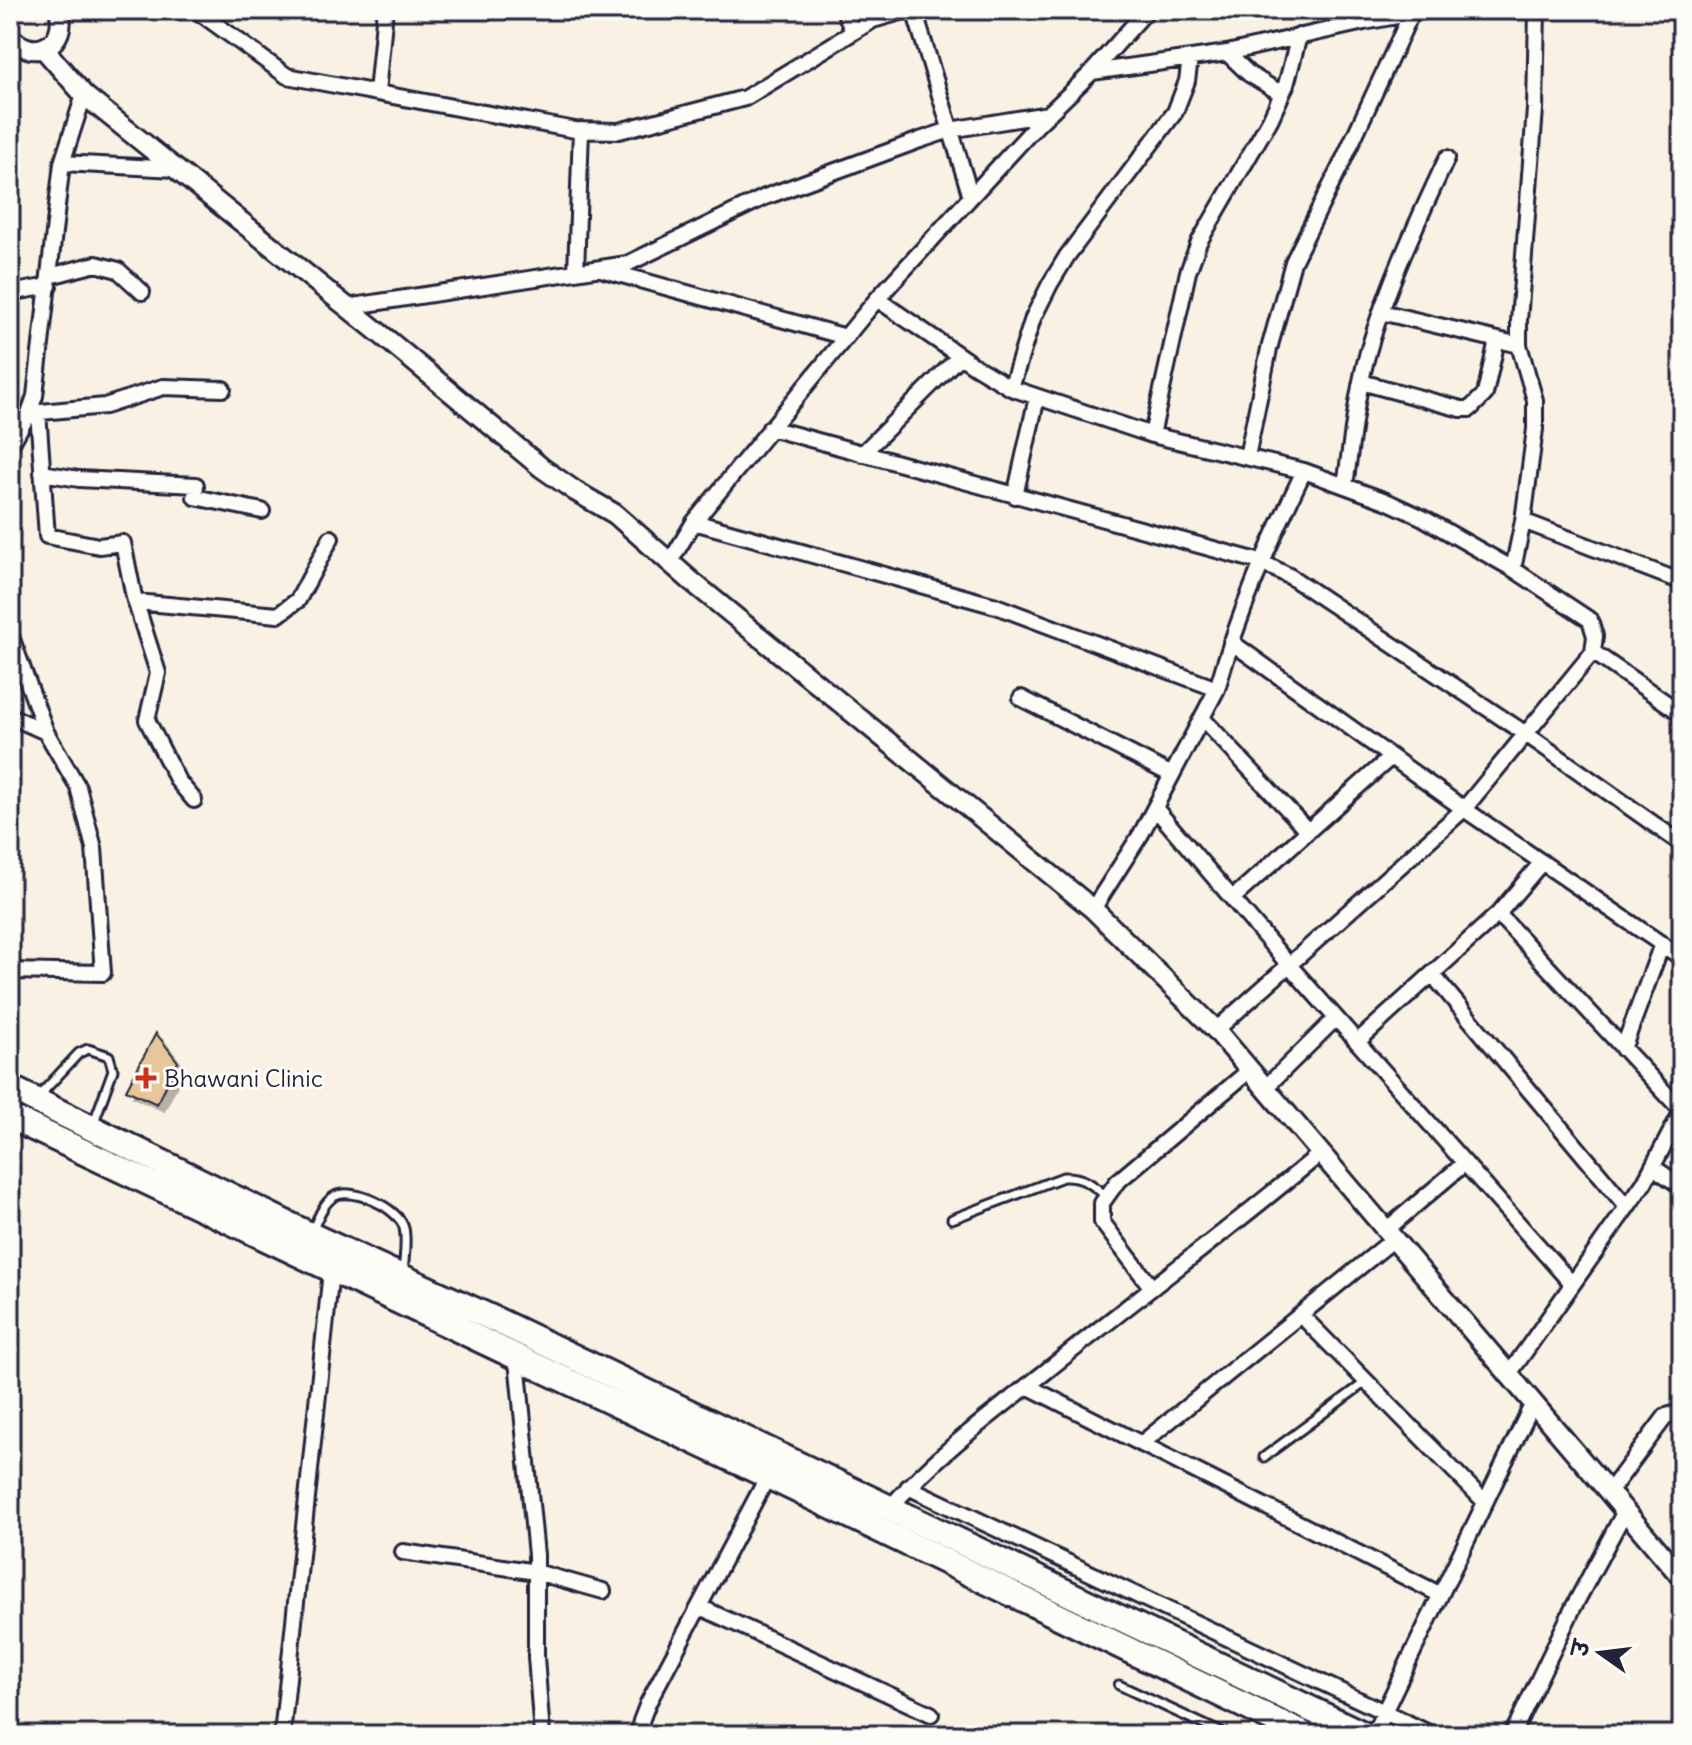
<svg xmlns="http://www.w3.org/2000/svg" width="1692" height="1745" font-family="Delius,'Playpen Sans Deva',sans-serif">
<defs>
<filter id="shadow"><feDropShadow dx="7" dy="7" stdDeviation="0" flood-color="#0004"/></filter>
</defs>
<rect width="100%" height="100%" fill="#f9f1e4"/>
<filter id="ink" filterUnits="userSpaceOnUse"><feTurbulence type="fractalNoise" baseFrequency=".0125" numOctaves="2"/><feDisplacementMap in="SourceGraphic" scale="16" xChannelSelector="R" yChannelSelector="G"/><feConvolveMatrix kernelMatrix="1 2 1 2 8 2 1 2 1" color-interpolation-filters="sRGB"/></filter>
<g filter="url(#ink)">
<path fill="#e7c699" stroke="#22223b" stroke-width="2" filter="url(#shadow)" d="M156,1033L178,1062L157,1104L126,1090Z"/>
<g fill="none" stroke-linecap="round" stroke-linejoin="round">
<g stroke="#22223b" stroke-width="13">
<path id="service" d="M38,1097L79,1053L88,1049L109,1056L113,1070L94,1122
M952,1219L1063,1177C1082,1176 1092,1184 1106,1196
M311,1233C317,1221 323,1202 335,1196C353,1187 399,1208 404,1228C407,1241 404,1259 403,1272
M1264,1457L1367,1381
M1119,1685L1226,1735"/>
</g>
<g stroke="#22223b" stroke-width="20">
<path id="minor" d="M196,10L287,76L575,130L619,131L745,98L873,20L908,10
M844,10L853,32
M914,10L971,197
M1227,53L1249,74L1282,94
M1092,72L1227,53L1364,22L1429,10
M377,93L385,10
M62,163L176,169
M604,270L846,337
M576,272L581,130
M50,276L96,264L118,270L142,292
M10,293L49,286
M347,307L627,264L765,197L920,140L950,130L1048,114
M1381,312L1519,345
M1361,382L1461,409H1470L1485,394L1497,340
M1011,388L1033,318L1050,284L1067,256L1175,112L1187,81L1190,59
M38,412L47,536L99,546L123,543L134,597L158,673L147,720L178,781L194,800
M30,413L105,406L163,387L223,389
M770,428L1261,562L1291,577L1526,734L1682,844
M1152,435L1188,272L1199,242L1270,120L1286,85L1299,36
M10,446L29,413L35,396L62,163L84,95
M862,454L960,356
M1247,457L1269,349L1293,262L1341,165L1411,14
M1304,471L1386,501L1423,518L1513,569L1590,620L1595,636L1593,652L1464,809L1682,958
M42,473L79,479L196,485L195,497L262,511
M1345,485C1352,441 1356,395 1368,352C1387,286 1418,220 1447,158
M1015,496L1037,397
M1523,521L1682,582
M694,522L996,606L1217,689C1239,612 1269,543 1304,471L1152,435L1011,388L976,367L877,299
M670,562L694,522L877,299L1037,125L1092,72L1147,10
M1513,569L1523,521L1535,429V400L1519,345V321L1535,109L1537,10
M136,602L278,615L298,600L331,538
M10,634L46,732
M1593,652L1682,714
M1021,698L1172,775
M10,716L46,732L78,787L94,848L103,973L10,971
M1202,718L1308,831
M1155,808L1289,965L1572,1284
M1233,898L1391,757
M1093,909L1141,834L1217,689
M1498,914L1682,1111
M1432,974L1627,1207
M1216,1030L1464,809L1231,642
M1357,1042L1498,914L1542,862
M1623,1049L1662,944
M1265,1088L1336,1018
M1653,1167L1682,1187
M1386,1230L1465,1163
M1152,1288L1102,1222V1203L1117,1182L1250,1070
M1301,1315L1485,1502
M517,1360L536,1555V1657L542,1735
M1509,1374L1644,1183L1682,1111
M1027,1386L1439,1594
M1141,1444L1394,1239
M908,1487L1433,1735
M1609,1492L1666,1416L1682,1412
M888,1510C934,1457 989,1416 1044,1373C1136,1299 1230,1229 1321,1153
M403,1552L536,1572L603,1591
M700,1607L931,1714
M282,1735L331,1271
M639,1735L641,1721L648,1703L768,1476
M1373,1735L1533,1403
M1512,1735L1573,1608L1625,1511"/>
</g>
<g stroke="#22223b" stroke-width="24">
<path id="tertiary" d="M10,36C33,64 69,44 59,10
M43,48L84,95L388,340L542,468L575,491L615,514L690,580L1093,909L1216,1030L1682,1578"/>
</g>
<g stroke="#22223b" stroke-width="30">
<path id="trunk" d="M10,1088L310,1235L498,1321L1365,1735
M10,1117L768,1476L1305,1735"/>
</g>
<use href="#service" stroke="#fdfcf7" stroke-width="7"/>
<use href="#minor" stroke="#fdfcf7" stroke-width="14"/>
<use href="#tertiary" stroke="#fdfcf7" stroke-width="18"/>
<use href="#trunk" stroke="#fdfcf7" stroke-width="24"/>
</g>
</g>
<path fill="#c8321e" stroke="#fdfcf7" stroke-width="3" d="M142 1066h8v8h8v8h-8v8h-8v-8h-8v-8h8z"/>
<g text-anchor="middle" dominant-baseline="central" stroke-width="6" stroke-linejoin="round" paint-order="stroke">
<g font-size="24" fill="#22223b" stroke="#fdfcf7" text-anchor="start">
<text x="164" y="1078">Bhawani Clinic</text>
</g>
</g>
<rect width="1692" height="1745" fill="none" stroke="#fdfcf7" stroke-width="40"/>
<rect x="20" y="20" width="1652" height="1705" fill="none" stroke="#22223b" stroke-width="3" filter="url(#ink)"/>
<g transform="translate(1600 1653) rotate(284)" stroke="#fdfcf7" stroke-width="6" paint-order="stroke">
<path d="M0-6L14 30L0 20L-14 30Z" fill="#22223b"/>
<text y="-12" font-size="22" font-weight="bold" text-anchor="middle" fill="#22223b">उ</text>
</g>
</svg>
